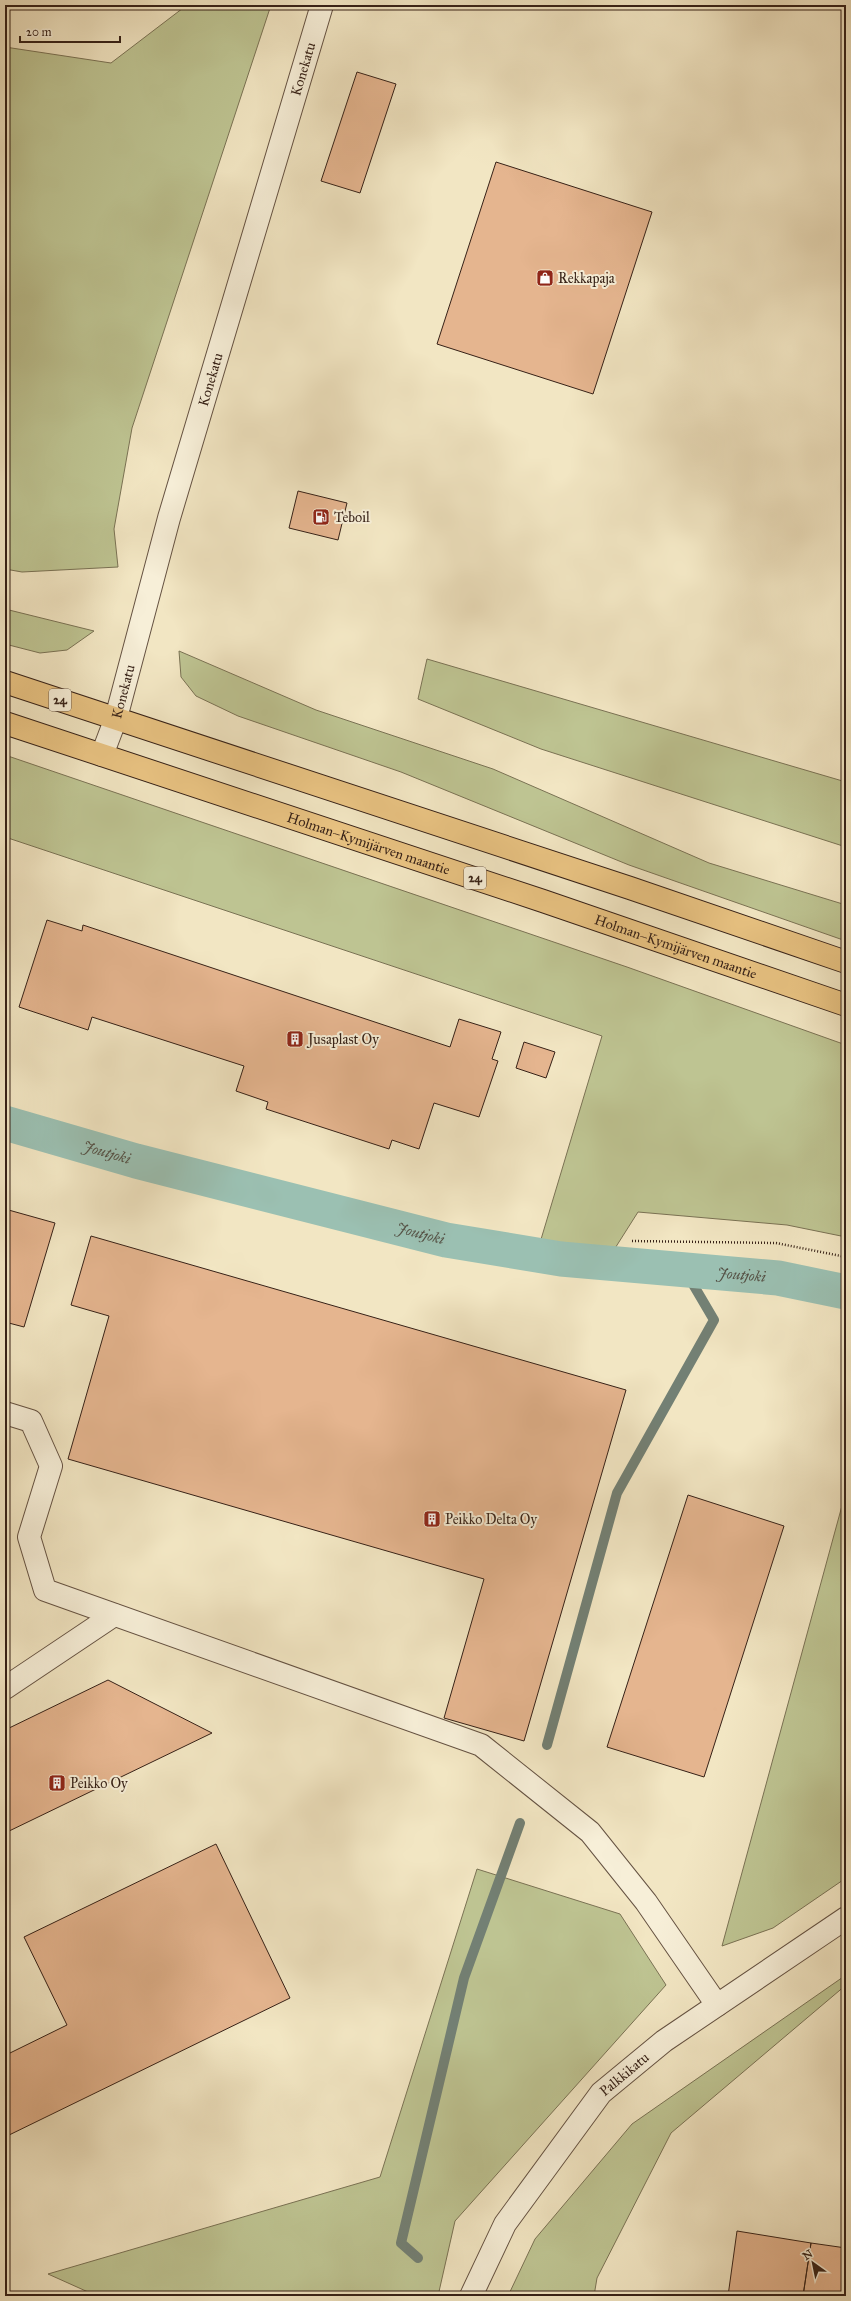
<svg xmlns="http://www.w3.org/2000/svg" width="851" height="2301" font-family="'IM FELL Great Primer',serif">
<rect width="100%" height="100%" fill="#f2e6c3"/>
<filter id="stains"><feTurbulence type="fractalNoise" baseFrequency=".005" numOctaves="4"/><feColorMatrix values="0 0 0 0 .2 0 0 0 0 .09 0 0 0 0 .02 0 0 0 .5 -.17"/></filter>
<radialGradient id="worn" r=".72"><stop offset=".6" stop-color="#630" stop-opacity="0"/><stop offset="1" stop-color="#630" stop-opacity=".3"/></radialGradient>
<path fill="#bec492" stroke="#7a7254" d="M187,5H271L132,428L114,529L118,567L22,572L5,569V47L111,63Z
M5,609L94,631L67,650L40,653L5,644Z
M179,651L316,710L493,769L709,863L846,905V941L629,865L401,772L238,716L196,696L181,677Z
M427,659L846,782V847L541,749L418,699Z
M5,755L627,967L846,1045V1237L787,1225L638,1212L612,1253L539,1246L602,1036L5,837Z
M846,1491V1878L773,1928L722,1946Z
M477,1869L620,1914L666,1985L455,2221L438,2296H97L48,2274L380,2177Z
M846,1975V1985L671,2133L597,2278L594,2296H508L535,2239L632,2124Z"/>
<g fill="none" stroke-linecap="round" stroke-linejoin="round">
<path stroke="#738074" stroke-width="10" d="M547,1745L617,1493L714,1320L684,1269
M418,2258L401,2243L464,1978L520,1823"/>
<path stroke="#9bc0b2" stroke-width="35" id="s1" d="M5,1123L136,1161L446,1240L561,1259L778,1278L846,1292"/>
</g>
<path fill="#e5b58f" stroke="#362117" d="M357,72L396,84L360,193L321,181Z
M496,162L652,212L593,394L437,344Z
M298,491L347,503L338,540L289,528Z
M47,920L82,931L83,925L450,1047L459,1019L501,1032L492,1059L498,1061L479,1117L434,1103L419,1149L392,1140L389,1149L266,1109L268,1102L236,1091L244,1066L92,1017L88,1030L19,1007Z
M524,1042L555,1052L546,1078L516,1068Z
M5,1209L55,1223L24,1327L5,1322Z
M91,1236L626,1390L524,1741L444,1718L484,1579L68,1459L109,1316L71,1305Z
M688,1495L784,1526L704,1777L607,1747Z
M108,1680L212,1733L5,1833V1730Z
M216,1844L290,1998L5,2137V2042L10,2053L67,2025L24,1937Z
M737,2231L811,2243L803,2296H728Z
M811,2243L846,2248V2296H803Z"/>
<g fill="none" stroke-linecap="round" stroke-linejoin="round">
<g stroke="#655242" stroke-width="24">
<g id="minor">
<path id="s2" d="M102,755L116,718L169,518L322,5"/>
<path d="M5,1413L31,1421L51,1466L29,1537L45,1590L481,1745L590,1832L646,1902L717,2005"/>
<path d="M5,1688L114,1615"/>
<path id="s3" d="M471,2296L505,2224L601,2093L664,2041L846,1918"/>
</g>
</g>
<g stroke="#362117" stroke-width="24">
<g id="highway">
<path d="M5,682L630,888L846,962"/>
<path id="s4" d="M5,723L543,901L846,1005"/>
</g>
</g>
<path stroke="#362117" stroke-width="2.5" stroke-dasharray="1 2" stroke-linecap="butt" d="M632,1241L776,1243L846,1257"/>
<use href="#minor" stroke="#f7efd8" stroke-width="22"/>
<use href="#highway" stroke="#e9c382" stroke-width="22"/>
</g>
<defs>
<g id="shop-square" transform="scale(0.9)"><rect x="-9" y="-9" width="18" height="18" rx="4" fill="#8f2418" stroke="#f7efd8"/><path d="M-5-2.5h2.3a2.7 3.5 0 0 1 5.4 0H5L5.5 6h-11ZM-1.5-2.5h3a1.5 2.3 0 0 0-3 0Z" fill="#fff"/></g>
<g id="fuel-square" transform="scale(0.9)"><rect x="-9" y="-9" width="18" height="18" rx="4" fill="#8f2418" stroke="#f7efd8"/><path d="M-5.5-6h7V0h2V4h1.3V-2.5L3-4.5l.8-.8L6-3V5H2.5V1h-1V6h-7ZM-4.2-4.7v3.2H.2V-4.7Z" fill="#fff"/></g>
<g id="building-square" transform="scale(0.9)"><rect x="-9" y="-9" width="18" height="18" rx="4" fill="#8f2418" stroke="#f7efd8"/><path d="M-4-6H4V6H1V3H-1V6H-4ZM-2.5-4.3h1.7v1.8h-1.7ZM.8-4.3h1.7v1.8H.8ZM-2.5-1h1.7V.8h-1.7ZM.8-1h1.7V.8H.8Z" fill="#fff"/></g>
</defs>
<g fill-rule="evenodd">
<use href="#shop-square" x="545" y="278"/>
<use href="#fuel-square" x="321" y="517"/>
<use href="#building-square" x="295" y="1039"/>
<use href="#building-square" x="432" y="1519"/>
<use href="#building-square" x="57" y="1783"/>
</g>
<g text-anchor="middle" dominant-baseline="central" stroke-width="4" stroke-linejoin="round" paint-order="stroke">
<g fill="#f7efd8" stroke="#705f51" stroke-width="1">
<rect x="49" y="689" width="22" height="22" rx="3"/>
<rect x="464" y="867" width="22" height="22" rx="3"/>
</g>
<g font-size="13" font-weight="bold" fill="#362117">
<text x="60" y="700">24</text>
<text x="475" y="878">24</text>
</g>
<g font-size="14" fill="#362117" stroke="#f7efd8">
<text stroke="none"><textPath href="#s2" startOffset="715">Konekatu</textPath></text>
<text stroke="none"><textPath href="#s2" startOffset="391">Konekatu</textPath></text>
<text stroke="none"><textPath href="#s2" startOffset="67">Konekatu</textPath></text>
<text stroke="none"><textPath href="#s4" startOffset="383">Holman–Kymijärven maantie</textPath></text>
<text stroke="none"><textPath href="#s4" startOffset="707">Holman–Kymijärven maantie</textPath></text>
<text stroke="none"><textPath href="#s3" startOffset="272">Palkkikatu</textPath></text>
</g>
<g font-size="14" fill="#362117" stroke="#f7efd8" text-anchor="start">
<text x="558" y="278">Rekkapaja</text>
<text x="334" y="517">Teboil</text>
<text x="308" y="1039">Jusaplast Oy</text>
<text x="445" y="1519">Peikko Delta Oy</text>
<text x="70" y="1783">Peikko Oy</text>
</g>
<g font-size="15" font-style="italic" fill="#545146" stroke="#f7efd8">
<text stroke="none"><textPath href="#s1" startOffset="106">Joutjoki</textPath></text>
<text stroke="none"><textPath href="#s1" startOffset="430">Joutjoki</textPath></text>
<text stroke="none"><textPath href="#s1" startOffset="754">Joutjoki</textPath></text>
</g>
</g>
<rect width="851" height="2301" fill="none" stroke="#f2e6c3" stroke-width="20"/>
<rect x="6" y="6" width="839" height="2289" fill="none" stroke="#362117" stroke-width="2"/>
<rect x="10" y="10" width="831" height="2281" fill="none" stroke="#362117"/>
<g transform="translate(813 2263) rotate(327)" stroke="#f7efd8" stroke-width="3" paint-order="stroke">
<path d="M0-3L7 15L0 10L-7 15Z" fill="#362117"/>
<text y="-6" font-size="11" font-weight="bold" text-anchor="middle" fill="#362117">N</text>
</g>
<path d="M20 36v6h100v-6" fill="none" stroke="#362117" stroke-width="2"/>
<text x="26" y="36" font-size="12" fill="#362117" stroke="#f7efd8" stroke-width="3" paint-order="stroke">20 m</text>
<rect width="100%" height="100%" filter="url(#stains)"/>
<rect width="100%" height="100%" fill="url(#worn)"/>
</svg>
